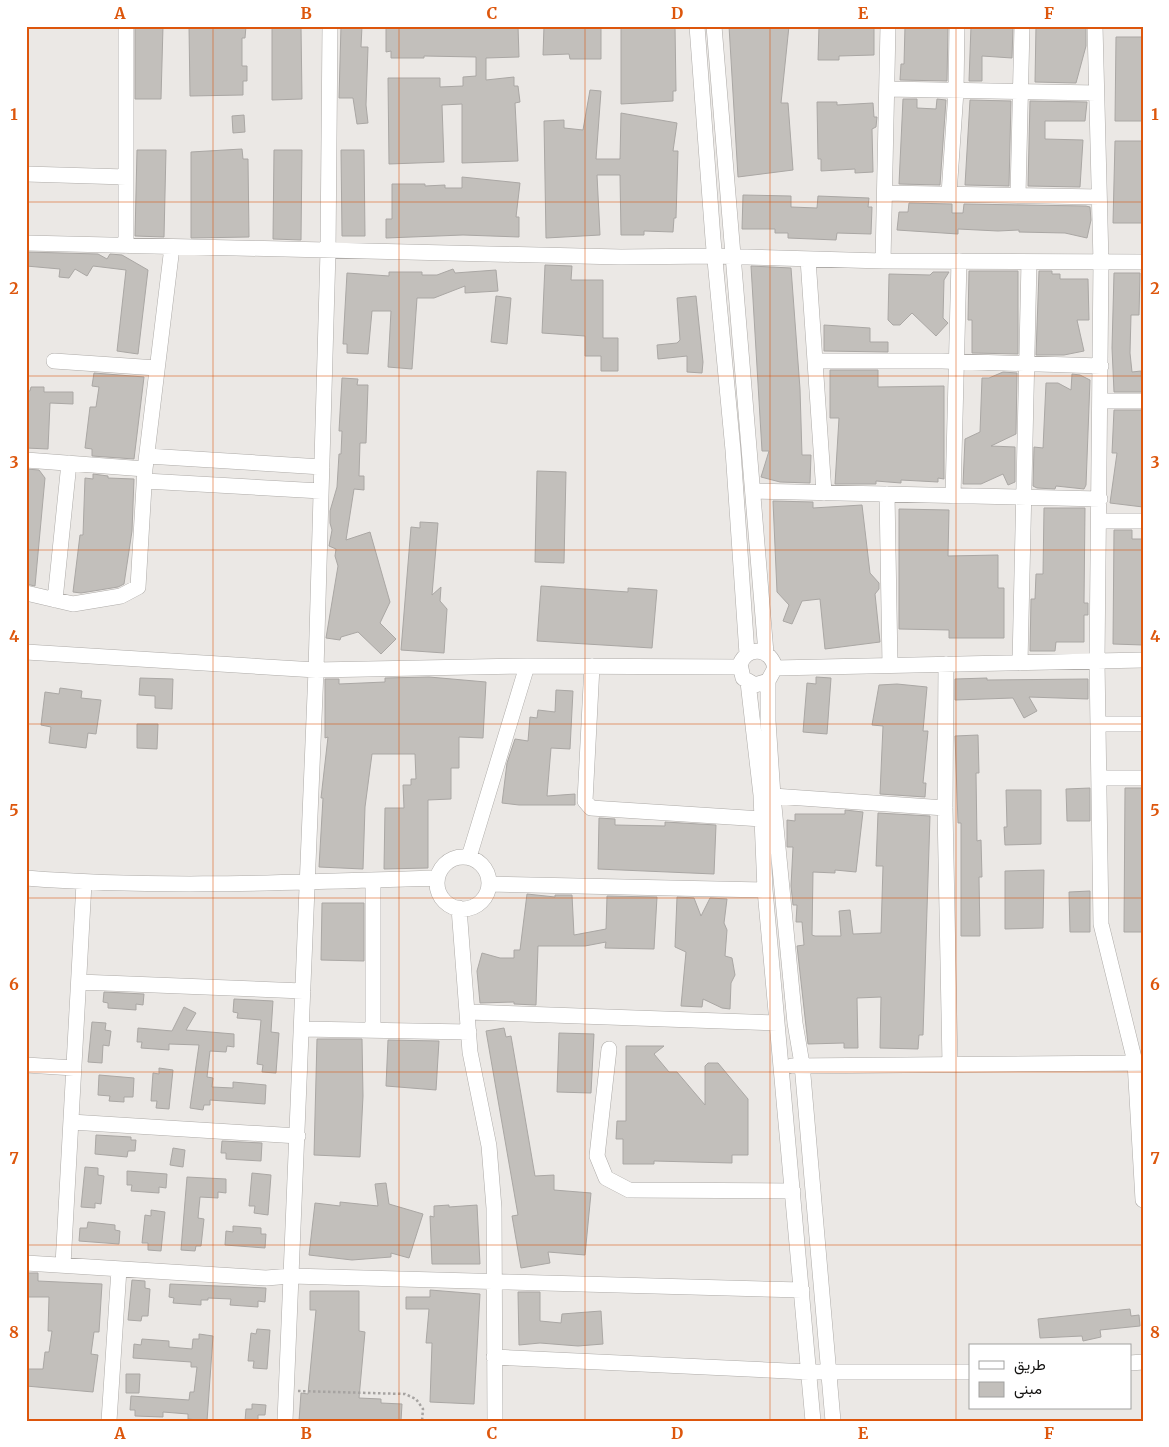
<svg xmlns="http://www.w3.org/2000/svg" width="1169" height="1447" font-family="Merriweather,Vazirmatn,serif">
<rect width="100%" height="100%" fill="#ebe8e5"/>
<path fill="#c2bfbb" stroke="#aaa7a4" d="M135,26H163L161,99H135Z
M189,26H246L245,38H242V66H247V81H243V95L190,96Z
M272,26H301L302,99L272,100Z
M341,26H362L361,47H368L366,105L368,123L357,124L353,98H339Z
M392,26H518L519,57L486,58V80L514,77V86H518L520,102L515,103L518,161L462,163V104L442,105L444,162L389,164L388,78H440V87L463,86V77L476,76V57L424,56V58H391V51L386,52V27Z
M544,26L601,28V59H570L569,54L543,55Z
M621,26H675L676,91H673V101L621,104Z
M729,26H789L781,103H788L793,170L738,177Z
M819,26H874V55L839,56V60H818Z
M905,26H948L947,81L900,80L901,64H904Z
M971,26H1013L1012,58L982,56V81H969Z
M1036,26L1086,27V46L1076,83L1035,82Z
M1116,37H1143V121H1115Z
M590,90L601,91L596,159H620L621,113L677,123L673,151H678L676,218H674L673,232L644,231V235H621L620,175H597L600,235L546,238L544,121L564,120V128L583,130Z
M903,99H917V108L936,109L937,99L946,100L940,185L899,184Z
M970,100L1011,101L1009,186L965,185Z
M1030,101L1087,102L1085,121H1045V139L1083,140L1080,187L1028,186Z
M817,102H837V105L873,103L874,117H877L876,127L872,129L873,172L855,173V169L821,171V159H818Z
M244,115L245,132L233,133L232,116Z
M1115,141H1143V223H1113Z
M242,149L243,159H248L249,237L191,238V152Z
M137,150H166L164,237L135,236Z
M274,150H302L301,240L273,239Z
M341,150H364L365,236H342Z
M462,177L520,183L516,217H519V237L463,235L386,238V219H392V184H425V186L445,185V188H462Z
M743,195L791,196V207L817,208L818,196L869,198L868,207H872L871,234L837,233L836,240L788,238V233H775V229H742Z
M909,203L952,204V213H963L964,204L1086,206L1090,207L1091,220L1087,238L1065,233L1019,232V230L998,231L958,229V234L897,230L899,212H908Z
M26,252L98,254L107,259L110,254L122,255L148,270L138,354L117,351L126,270L93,266L87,276L75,269L69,278L59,277L60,269L26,266Z
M545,265L572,266L571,280H603V338H618V371H601V356H585V336L542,333Z
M751,266L791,268L800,389L802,455H811L810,483L780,482L761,477L769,451H762Z
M453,269L455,273L496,270L498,291L465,293V286L434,298H417L412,369L388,367L391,311H372L368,354L347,353V344H343L347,273L389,276V272H422V275H437Z
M969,271H1018V354L972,353V320H968Z
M1039,271H1052V274H1060V279H1088L1089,320H1077L1084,351L1064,355H1036Z
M933,272H949L944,280L943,318L948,323L936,336L912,313L900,325H893L888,320L889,274L930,275Z
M1114,273H1140L1139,315H1131L1130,353L1132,372L1141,371L1142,392H1114L1112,348Z
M496,296L511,298L507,344L491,342Z
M696,296L703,362L702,373L687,372V356L658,359L657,345L677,343L680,340L677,298Z
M824,325L870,328V342H888V352L824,351Z
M830,370H878V387L944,386V479L938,478V482L901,480V483L876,481V484H835L839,418H830Z
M1003,372L1017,373L1016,434L991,446L1015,447V482L1008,485L1003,474L981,484H963L965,439L980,432L982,378H989Z
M94,373L144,377L134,459L92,456V449L85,448L90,407H96L99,387L92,386Z
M1072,374L1080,375L1090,380L1086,485L1084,489L1056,486L1055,489L1037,488L1033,486L1034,447L1043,448L1046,383H1058L1071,390Z
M342,378L358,379L357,385H368L366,443H360L359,476H364V490L354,489L346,540L370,532L390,602L380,623L396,639L381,654L358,632L341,637L340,640L326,638L338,566L335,556L336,549L329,546L332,530L330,523V511L337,487L339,454H341L342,431H339Z
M31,387H44V392H73V404L50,403L48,449L26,448V391H30Z
M1114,410H1143V507L1110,503L1117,453H1112Z
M26,469L39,470L45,478L35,586L26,584Z
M537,471L566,472L564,563L535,562Z
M93,474L108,476V478L134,479L132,531L124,584L118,587L81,593L73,592L80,535H83L85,478L93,479Z
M773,501L813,502V508L862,505L870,573L879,583V589L875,594L880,642L825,649L820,599L802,601L792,624L783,621L789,605L777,592Z
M1044,508H1085L1084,603H1088V615H1084V642H1056L1055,651H1030L1031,599H1035L1036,574H1043Z
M899,509L949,510L948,556L998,555V588H1004V638H949V630L899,629Z
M420,522L438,523L432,595L441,587L440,601L447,609L444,653L401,650L411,527L420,528Z
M1114,530H1132V539H1143V645L1113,644Z
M541,586L628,592V588L657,590L652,648L537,641Z
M429,677L486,682L483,738L459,737V768H451V799L428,800V868L384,869L385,808H404L403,785H411V779H416L415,754H372L365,807L363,869L319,867L323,798H321L328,737L325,738V679H339V684L385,682V678Z
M816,677L831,678L827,734L803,732L807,683L816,684Z
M140,678L173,679L172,709L155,708V696L139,695Z
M987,678V680L1088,679V699L1029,697L1037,711L1024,718L1013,698L955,700V679Z
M897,684L927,687L923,731H928L923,783H926L925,797L880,794L883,726L872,725L879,685Z
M60,688L82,691L81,698L101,700L96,734L88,733L86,748L49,743L51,727L41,725L45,692L59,694Z
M556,690L573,691L570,749L551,748L547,796L575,794V805H519L502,803L507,763L515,739L528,741L530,717L537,718L538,710L555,712Z
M137,724H158L157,749L137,748Z
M978,735L979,773H976L977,841L981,840L982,877H979L980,936H961V823H958L955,736Z
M1090,788V821H1067L1066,789Z
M1125,788H1143V932H1124Z
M1006,790H1041V844L1005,845L1004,827H1007Z
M845,810L863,812L856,872L835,870V873L813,872L812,935L815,936H841L839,911L850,910L853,934L881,933L883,866H876L878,813L930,816L923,1035H919L918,1049L880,1048L881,997L857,998L858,1048H844V1043L808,1044L797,946L804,945L802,922H796L797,905H793L791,886L793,847H787V820L795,821V814H845Z
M599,818L615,819V825L665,826V822L716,825L714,874L598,869Z
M1044,870L1043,928L1005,929V871Z
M1090,891V932H1070L1069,892Z
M527,894L555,897V895H572L574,935L606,929L607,896L657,897L654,949L605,948L606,942L585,946H538L536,1005L514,1004V1002L480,1003L477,971L482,953L500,958H514V950H520Z
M677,897L694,898L701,916L710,898L727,899L724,923L727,930L725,956L732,958L735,975L731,983L730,1009L722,1008L703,999L702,1007L681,1006L686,952L675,947Z
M322,903H364V961L321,960Z
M104,992L144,994L143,1005L136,1004V1010L108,1008V1003L103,1002Z
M234,999L273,1001L271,1032L279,1033L276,1073L262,1072L263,1065L257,1064L261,1020L237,1018L238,1013L233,1012Z
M184,1007L196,1013L186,1030L234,1034V1047L227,1046L226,1052L210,1051L207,1077L213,1078L212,1087L233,1088V1082L266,1085L265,1104L210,1100V1105H204L203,1110L190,1108L199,1045L169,1044V1050L141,1048L142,1042H137L138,1028L172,1031Z
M92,1022L106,1023L105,1030L111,1031L109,1046L103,1045L102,1063L88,1062Z
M504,1028L506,1037L511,1036L535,1176L554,1175V1190L591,1193L585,1255L548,1252L550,1263L521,1268L512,1216L518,1215L486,1031Z
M559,1033L594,1034L591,1093L557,1092Z
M317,1039H362L363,1096L360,1157L314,1155Z
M388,1040L439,1041L436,1090L386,1086Z
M626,1046H664L654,1054L669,1072H677L705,1105V1066L708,1063H718L748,1099V1155H732V1163L654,1161V1164H623V1139H616L617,1121H626Z
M159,1068L173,1070L169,1109L156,1108L157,1101H151L153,1073L159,1074Z
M99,1075L134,1078L133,1097H124V1102L109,1101L110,1096L98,1095Z
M96,1135L131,1137V1140H136L135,1151H128L127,1157L95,1154Z
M222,1141L262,1143L261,1161L226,1159V1153H221Z
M173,1148L185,1150L183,1167L170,1165Z
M85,1167L98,1168V1175L104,1176L101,1204L95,1203V1208L81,1207Z
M127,1171L167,1174L166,1188L159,1187V1193L131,1191L132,1185H127Z
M252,1173L271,1175L268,1215L254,1213L255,1206H249Z
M187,1177L226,1179V1193L218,1192V1198L200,1197L198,1218L204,1219L201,1246H196L195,1251L181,1250Z
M386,1183L389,1204L423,1214L409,1258L391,1253V1257L352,1260L309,1255L315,1203L340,1206V1202L378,1206L375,1184Z
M449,1205V1207L477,1205L480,1264H432L430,1216L434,1217V1206Z
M151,1210L165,1212L161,1251L148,1250V1243H142L145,1215L151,1216Z
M88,1222L115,1225V1230L120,1231L119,1244L79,1241L80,1228H87Z
M233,1226L261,1228V1234H266L265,1248L225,1245L226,1231L233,1232Z
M26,1273H38V1281L102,1284L99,1332H94L91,1354L98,1355L93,1392L26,1386V1369H43L45,1352H49L52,1331H48L49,1297H26Z
M132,1280L145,1281V1288L150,1289L148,1316H142L141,1321L128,1320Z
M170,1284L266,1288L265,1302L258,1301V1307L230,1305L231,1299L208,1298V1300H201V1305L173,1303L174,1298L169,1297Z
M430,1290L480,1294L474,1404L430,1402L432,1343H426L429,1309H406V1297H430Z
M310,1291H359V1331L365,1332L359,1398L381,1399V1403L402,1404L401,1421H299L301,1393L308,1394L316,1310H310Z
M518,1292H540V1321L561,1323L562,1314L601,1311L603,1344L578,1346L540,1343L519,1345Z
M1130,1309L1131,1316L1139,1315L1140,1326L1100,1330L1101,1337L1083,1341L1082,1336L1040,1338L1038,1319Z
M257,1329L270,1330L267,1369L253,1368L254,1361H248L251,1333L256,1334Z
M199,1334L213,1336L207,1421L188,1419V1414L163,1412V1417L135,1416V1410H130L131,1396L189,1400L190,1392H194L197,1367H191V1362L133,1358L134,1344L141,1345L142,1339L169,1341V1347L192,1349L193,1339H199Z
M126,1374H140L139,1393H126Z
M252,1404L266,1405L265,1415H258V1421H245L246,1409H252Z"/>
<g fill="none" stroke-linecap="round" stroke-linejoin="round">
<g stroke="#aeaba8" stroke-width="16">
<path id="minor" d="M126,26V246
M697,26L713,239L733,450L747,654
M714,26L766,653
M1095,26L1101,262L1097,661L1101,924L1135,1062L1143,1200
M887,89L1096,93
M26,174L126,177
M885,193L1099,197
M949,194L956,91L957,26
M1018,195L1022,26
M26,243L621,257L715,256L883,261L1143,262
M808,259L824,493
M883,261L888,26
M54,361L157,368
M815,361H942L1101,366
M1100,401H1143
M147,456L322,467
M26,460L145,469
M145,481L321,491
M753,491L1100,499
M887,494L890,665
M953,496L959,261
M1100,521H1143
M26,593L73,604L121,596L138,587L145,469L172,247
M55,600L69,463
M26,652L316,670L527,666L740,667
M1020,663L1029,262
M946,664L945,808L950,1064
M592,666L585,801L591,808L762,819
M775,668L1143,660
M768,681L755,685L743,678L740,664C748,645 771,648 775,668L768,681V721L773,796L795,1023L802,1064L833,1421
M748,682L761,795L765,890L813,1421
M1098,724H1143
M1099,778H1143
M773,796L945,808
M469,857L527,666
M437 883a26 26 0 1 1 52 0a26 26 0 1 1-52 0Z
M26,878C162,889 301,882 437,878
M373,880V1030
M489,884L765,890
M459,908L470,1052L489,1146L494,1208L495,1421
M79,982L303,991
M469,1012L777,1023
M302,1029L469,1032
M609,1049L597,1156L606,1178L629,1190L793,1191
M26,1065L74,1068
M792,1066L1143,1063
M71,1122L298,1136
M26,1263L266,1278L291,1276L802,1290
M63,1265L84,883
M494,1357L809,1372H970
M1130,1363L1143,1362
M109,1421L119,1269
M285,1421L316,670L328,251L330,26"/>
</g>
<path stroke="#a6a3a1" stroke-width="2.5" stroke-dasharray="2.5 2.5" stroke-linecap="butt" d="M298,1391L405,1394L416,1399L423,1409L422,1421"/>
<use href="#minor" stroke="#fff" stroke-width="15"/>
</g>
<path fill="none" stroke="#dd560c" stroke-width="1" stroke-opacity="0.55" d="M213,26V1421M399,26V1421M585,26V1421M770,26V1421M956,26V1421M26,202H1143M26,376H1143M26,550H1143M26,724H1143M26,898H1143M26,1072H1143M26,1245H1143"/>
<rect width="1169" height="1447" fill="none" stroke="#ffffff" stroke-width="55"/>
<rect x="969" y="1344" width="162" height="65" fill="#ffffff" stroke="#a1a1a0"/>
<rect x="979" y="1361" width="25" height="8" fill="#ffffff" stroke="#a1a1a0"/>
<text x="1014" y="1370" font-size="15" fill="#141311">طريق</text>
<rect x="979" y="1382" width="25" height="15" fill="#c2bfbb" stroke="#a1a1a0"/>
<text x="1014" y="1394" font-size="15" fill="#141311">مبنى</text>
<rect x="28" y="28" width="1114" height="1392" fill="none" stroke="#dd560c" stroke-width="2"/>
<g font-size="16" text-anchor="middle" font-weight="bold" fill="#dd560c">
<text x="120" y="19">A</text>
<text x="306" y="19">B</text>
<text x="492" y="19">C</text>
<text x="677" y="19">D</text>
<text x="863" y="19">E</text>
<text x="1049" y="19">F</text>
<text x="14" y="120">1</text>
<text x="1155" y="120">1</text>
<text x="14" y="294">2</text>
<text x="1155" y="294">2</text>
<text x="14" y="468">3</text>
<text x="1155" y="468">3</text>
<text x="14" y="642">4</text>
<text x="1155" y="642">4</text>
<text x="14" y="816">5</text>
<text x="1155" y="816">5</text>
<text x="14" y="990">6</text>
<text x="1155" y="990">6</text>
<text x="14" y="1164">7</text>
<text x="1155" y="1164">7</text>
<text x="14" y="1338">8</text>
<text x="1155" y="1338">8</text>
<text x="120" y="1439">A</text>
<text x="306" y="1439">B</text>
<text x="492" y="1439">C</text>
<text x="677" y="1439">D</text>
<text x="863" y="1439">E</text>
<text x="1049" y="1439">F</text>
</g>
</svg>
